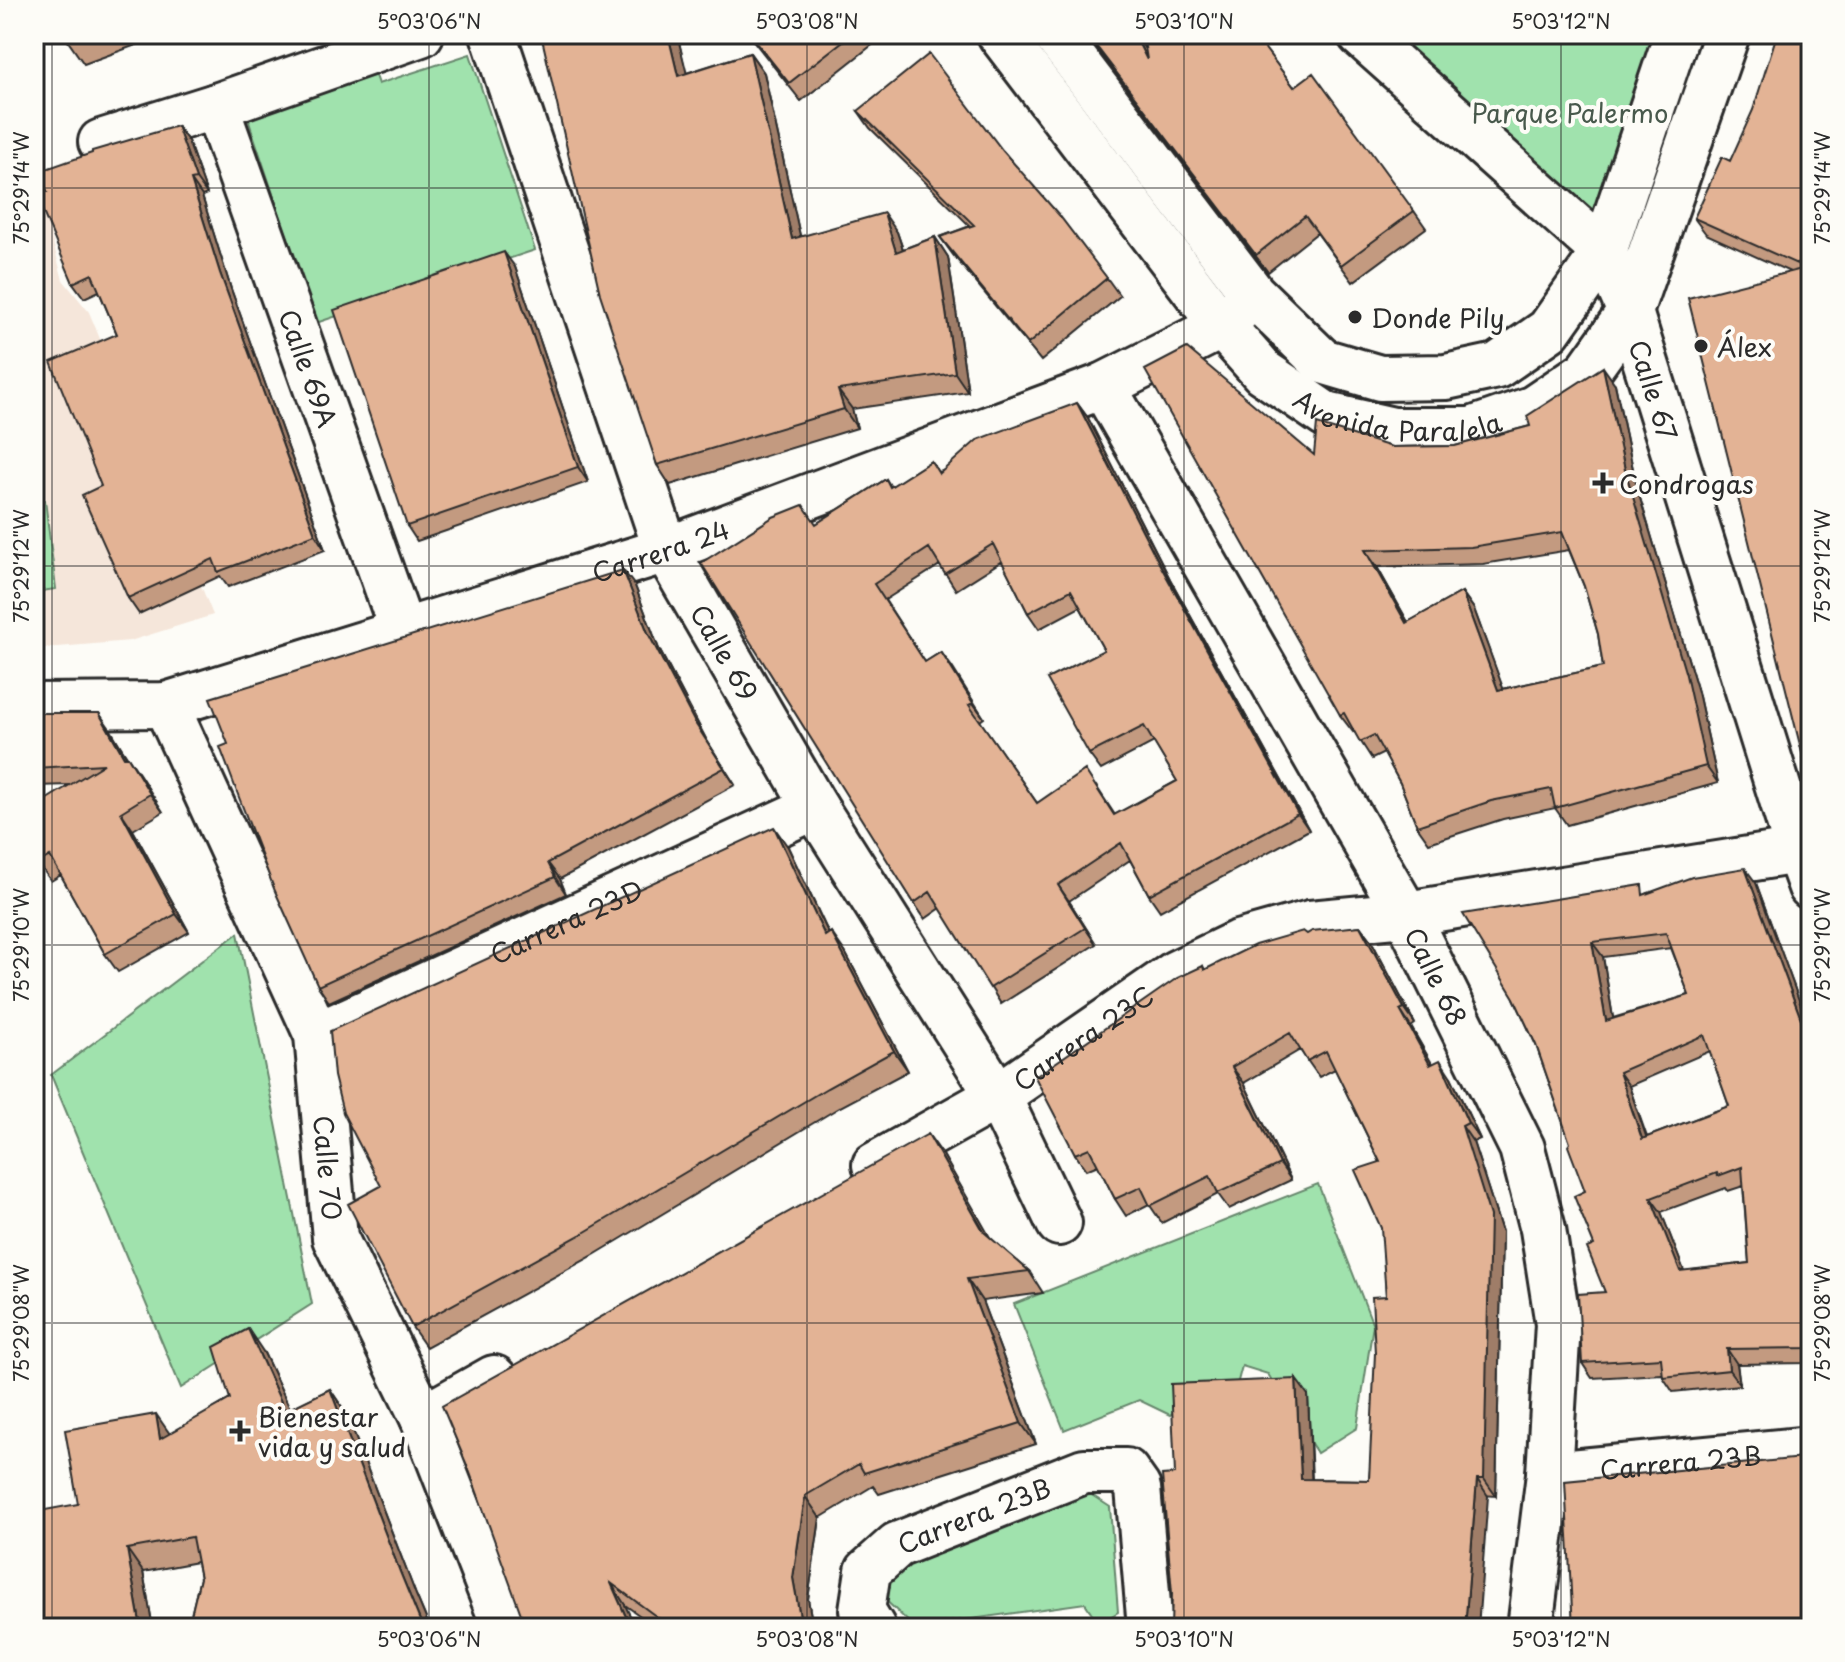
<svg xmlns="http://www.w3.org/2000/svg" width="1845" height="1662" font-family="'Playpen Sans',sans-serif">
<rect width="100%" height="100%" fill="#fdfcf7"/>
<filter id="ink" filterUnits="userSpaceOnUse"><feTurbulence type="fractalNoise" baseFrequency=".0125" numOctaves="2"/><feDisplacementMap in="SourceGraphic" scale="16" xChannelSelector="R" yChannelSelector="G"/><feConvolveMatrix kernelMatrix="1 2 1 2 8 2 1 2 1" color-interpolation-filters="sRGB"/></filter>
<g filter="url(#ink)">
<path fill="#f5e6da" d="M34,154L43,206L63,280L89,312L213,615L130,641L34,649Z"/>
<path fill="#a0e2ad" stroke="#66866c" stroke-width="2" d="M1378,34H1682L1604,252Z
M367,53L378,84L470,54L535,250L316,323L240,95Z
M45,500L56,589L34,592V501Z
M238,933L312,1304L181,1388L51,1075Z
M1318,1184L1373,1325L1357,1428L1317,1453L1268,1374L1242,1366L1234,1396L1203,1388L1170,1415L1139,1400L1064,1430L1014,1304Z
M1087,1492L1110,1507L1118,1612L1099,1624L1085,1603L914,1627L880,1595L891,1572Z"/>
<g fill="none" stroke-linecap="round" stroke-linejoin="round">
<g stroke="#2b2b2b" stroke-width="50">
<g id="street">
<path id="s1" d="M493,34L666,550L815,807L998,1096L1059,1223"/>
<path id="s2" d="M216,106L402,630"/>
<path d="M101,142L216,106L421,34"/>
<path id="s3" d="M1103,386L1406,914L1522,1148L1543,1229L1558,1324L1549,1474L1530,1628"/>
<path id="s4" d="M166,705L317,1035L335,1238L423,1418"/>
<path id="s5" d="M34,706L166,705L666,550L1103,386L1222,326L1249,299"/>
<path id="s6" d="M317,1035L815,807"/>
<path id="s7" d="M1549,1474L1811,1449"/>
<path id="s8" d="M873,1628L862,1610L868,1571L897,1545L1084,1471H1126L1138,1488L1150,1628"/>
</g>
</g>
<g stroke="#2b2b2b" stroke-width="50">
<g id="secondary">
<path id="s9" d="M1000,34L1222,326L1263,372L1326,415L1393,430H1471L1534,408L1587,372L1630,312L1727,34"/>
<path d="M1055,34L1253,294L1322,361L1380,378L1446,377L1497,366L1549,330L1604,252L1677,34"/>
<path id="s10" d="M1360,34L1604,252L1630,312L1798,851L1811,887"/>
<path id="s11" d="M875,1165L998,1096L1176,973L1238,943L1310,923L1406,914L1798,851"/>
<path d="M494,1378L423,1418L505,1628"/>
</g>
</g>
<use href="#street" stroke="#fdfcf7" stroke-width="44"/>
<use href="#secondary" stroke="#fdfcf7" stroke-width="44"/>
</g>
<path fill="#c39a80" stroke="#2b2b2b" stroke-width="2" fill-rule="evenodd" d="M63,34H166L84,64Z
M541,34H677L686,73L750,53L764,73L800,236L897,232L903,249L935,237L948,257L968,392L852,409L857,428L670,485L657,465Z
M748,34H886L801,101Z
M1086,34H1137L1146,51L1268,53L1294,87L1414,211L1426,228L1353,282L1317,233L1268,272Z
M1811,34V773L1805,765L1790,272L1706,234L1694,218Z
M858,111L1003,151L1107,278L1120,296L1041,361L953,255L940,237L970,226L870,128Z
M177,126L188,141L207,194L202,196L231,289L325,550L228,587L220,576L139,614L128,598L101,486L117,334L99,291L84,298L73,283L47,192Z
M515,267L588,482L417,541L407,526Z
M1615,384L1637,488L1698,692L1718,783L1567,825L1555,808L1503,819L1429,843L1417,826L1400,783L1384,753L1372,759L1354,731L1353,732L1340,715L1314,455L1392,447L1455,446L1530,426ZM1569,550L1584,586L1598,634L1603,667L1503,689L1474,609L1462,592L1408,622L1377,567L1483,564Z
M1077,403L1088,418L1170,579L1309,830L1160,911L1149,895L1130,860L1069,901L1096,944L1001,1004L941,908L925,919L914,903L816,524L886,479L891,487L931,461L940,473ZM1002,561L1028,613L1039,629L1080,607L1104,650L1089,754L1101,770L1154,742L1177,781L1115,815L1096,786L1037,803L980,721L984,718L941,652L925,662L885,600L940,565L956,590Z
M635,586L659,649L706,739L735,785L560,879L566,894L329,1002L318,986Z
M34,713H99L163,812L133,830L189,932L118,972L105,954L61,875L51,881L38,863L71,785L34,786Z
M788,847L829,934L845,952L908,1071L840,1107L594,1255L426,1347L412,1327L381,1186Z
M1756,883L1811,1033V1363L1737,1364L1740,1385L1673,1392L1663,1377L1662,1374L1592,1378L1582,1363L1605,1292L1594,1245L1585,1191L1570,1143L1536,1045L1514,998L1648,893ZM1671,948L1689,995L1613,1018L1603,957ZM1710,1051L1729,1106L1647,1137L1629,1086ZM1743,1186L1749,1263L1684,1271L1661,1212L1726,1188L1728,1191Z
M1360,926L1372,942L1415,1024L1411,1027L1432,1064L1451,1077L1480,1139L1473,1142L1502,1232L1496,1496L1175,1474L1308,1395L1312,1479L1369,1480L1386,1296L1380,1162L1335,1069L1319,1077L1300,1050L1244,1083L1291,1180L1229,1209L1218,1194L1162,1223L1149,1204L1126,1216L1115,1199L1098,1165L1086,1170L1075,1154L1203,966L1205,970L1307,934Z
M943,1155L989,1237L1029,1271L1043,1293L982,1301L1036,1444L879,1494L873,1486L820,1518L808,1599L813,1628H657L625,1605L526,1628Z
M264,1353L290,1409L330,1389L346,1413L416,1595L430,1628H188L200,1578L197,1562L143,1572L153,1628H44L78,1504L170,1434L230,1399Z"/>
<path fill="#9f7d68" stroke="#2b2b2b" stroke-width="2" d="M668,34H677L692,95L678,76Z
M1134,34H1137L1159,77L1147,60Z
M750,53L764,73L805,258L792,239Z
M1811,118V144L1805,136Z
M177,126L188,141L207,194L196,179Z
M191,180L202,196L231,289L325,550L315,534L220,273Z
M884,213L897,232L910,271L896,252Z
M935,237L948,257L968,392L955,373Z
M504,252L515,267L588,482L578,467Z
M1603,367L1615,384L1637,488L1698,692L1718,783L1706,766L1625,470Z
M838,390L852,409L857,428L844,409Z
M1077,403L1088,418L1170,579L1309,830L1298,814L1159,563Z
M1365,550L1377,567L1418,640L1406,623Z
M623,570L635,586L659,649L706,739L735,785L695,723L648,633Z
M1462,592L1474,609L1510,707L1498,690Z
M941,652L952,667L984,718L973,703Z
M99,713L111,730L137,775L124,757Z
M128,757L140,775L163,812L150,794Z
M121,812L133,830L189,932L176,914Z
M774,827L788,847L839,956L825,936Z
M548,863L560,879L566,894L555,877Z
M1745,868L1756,883L1811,1033V1046Z
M1058,885L1069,901L1096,944L1085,928Z
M1360,926L1372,942L1415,1024L1404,1008Z
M831,932L845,952L908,1071L894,1051Z
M1592,942L1603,957L1616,1036L1606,1021Z
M1400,1010L1411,1027L1442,1081L1430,1065Z
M1440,1060L1451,1077L1480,1139L1468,1123Z
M1232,1067L1244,1083L1291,1180L1280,1164Z
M1619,1072L1629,1086L1652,1154L1642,1139Z
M1462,1126L1473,1142L1502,1232L1496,1496L1484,1479Z
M928,1134L943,1155L999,1253L984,1232Z
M1651,1198L1661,1212L1690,1286L1680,1271Z
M967,1279L982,1301L1036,1444L1021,1423Z
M248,1329L264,1353L302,1434L285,1411Z
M1727,1349L1737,1364L1740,1385L1729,1370Z
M1296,1379L1308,1395L1312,1495L1301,1479Z
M330,1389L346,1413L416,1595L430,1628H423L400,1572Z
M156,1414L172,1437L160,1439Z
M1477,1479L1488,1496L1478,1628H1465Z
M805,1496L820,1518L808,1599L813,1628H802L793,1578Z
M127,1549L143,1572L153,1628H141Z
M611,1583L625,1605L636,1628H631Z"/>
<path fill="#e3b395" stroke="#2b2b2b" stroke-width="2" fill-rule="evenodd" d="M541,34H668L678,76L750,53L792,239L884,213L896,252L935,237L955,373L838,390L844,409L657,465L600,294Z
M750,34H852L789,83Z
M1087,34H1134L1147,60L1143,34H1254L1294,87L1313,73L1414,211L1341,265L1305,216L1256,255Z
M1777,34H1811V118L1805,136L1811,138V289L1807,299L1811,298V763L1805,765L1688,298L1806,268L1694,218L1722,157L1730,161L1753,110Z
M929,54L1003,151L1059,215L1107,278L1028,344L940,237L974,225L858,111Z
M177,126L196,179L191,180L220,273L315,534L218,572L213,559L128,598L82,495L101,486L51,362L117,334L92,274L73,283L34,191L47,192L40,171L92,153V151Z
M504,252L578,467L407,526L334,310Z
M1187,348L1314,455L1317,424L1392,447L1455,446L1530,426L1527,416L1603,367L1625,470L1686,675L1706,766L1555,808L1551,789L1491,801L1417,826L1400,783L1374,735L1360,742L1344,713L1340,715L1145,370ZM1562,532L1584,586L1598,634L1603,667L1498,690L1462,592L1406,623L1365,550L1471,547Z
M1077,403L1159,563L1298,814L1149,895L1121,843L1058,885L1085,928L990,988L930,892L914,903L701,563L773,517L803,505L816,524L886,479L890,487L931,461L939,474L977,440ZM993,544L1028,613L1071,590L1104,650L1047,679L1089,754L1144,726L1177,781L1114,815L1085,770L1037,803L969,705L973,703L941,652L925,662L874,584L929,548L945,574Z
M623,570L648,633L695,723L724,768L548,863L555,877L318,986L275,891L240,800L220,747L228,744L210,698Z
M34,713H99L124,757H128L150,794L121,812L176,914L105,954L50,856L38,863L34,856V807L104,764L34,768Z
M774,827L825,936L831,932L894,1051L827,1088L580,1235L412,1327L348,1204L381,1186L343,1113L334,1076L330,1031Z
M1745,868L1811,1046V1348L1727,1349L1729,1370L1663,1377L1661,1358L1582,1363L1578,1294L1605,1292L1587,1248L1594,1245L1574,1196L1585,1191L1568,1146L1570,1143L1536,1045L1514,998L1463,914L1642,885L1643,895L1692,877ZM1666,933L1689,995L1606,1021L1592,942ZM1704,1035L1729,1106L1642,1139L1619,1072ZM1742,1167L1749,1263L1680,1271L1651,1198L1717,1173L1718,1176Z
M1360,926L1404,1008L1400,1010L1430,1065L1440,1060L1468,1123L1462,1126L1490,1216L1484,1479H1477L1465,1628H1171L1172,1593L1162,1475L1175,1474L1171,1384L1296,1379L1301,1479L1369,1480L1375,1353L1372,1297L1386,1296L1381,1228L1355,1170L1380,1162L1326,1051L1307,1061L1290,1033L1232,1067L1280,1164L1218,1193L1210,1176L1150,1206L1141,1187L1115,1199L1089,1148L1075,1154L1035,1077L1177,978L1203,966L1204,970L1255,945L1303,931L1307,934L1312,931Z
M928,1134L984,1232L1029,1271L967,1279L1021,1423L864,1473L859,1464L805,1496L793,1578L802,1628H672L611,1583L631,1628H526L469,1470L442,1406Z
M248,1329L285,1411L330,1389L400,1572L423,1628H188L200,1578L192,1537L127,1549L141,1628H44L34,1572V1512L78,1504L65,1430L156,1414L160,1439L230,1399L214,1347Z
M1811,1454V1628H1573L1565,1481L1802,1458Z"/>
</g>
<path fill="none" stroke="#2b2b2b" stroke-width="2" stroke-opacity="0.45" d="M52,34V1628M429,34V1628M807,34V1628M1184,34V1628M1561,34V1628M34,188H1811M34,566H1811M34,945H1811M34,1323H1811"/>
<g fill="#2b2b2b" stroke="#fdfcf7" stroke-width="3">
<circle cx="1355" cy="317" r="8"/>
<circle cx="1701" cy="346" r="8"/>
<path d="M1599 471h8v8h8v8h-8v8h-8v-8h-8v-8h8z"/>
<path d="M236 1419h8v8h8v8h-8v8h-8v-8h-8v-8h8z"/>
</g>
<g text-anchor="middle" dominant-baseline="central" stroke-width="8" stroke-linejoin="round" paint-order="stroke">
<g font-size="26" fill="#48594c" stroke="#fdfcf7">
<text x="1570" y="112">Parque Palermo</text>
</g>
<g font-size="26" fill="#2b2b2b" stroke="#fdfcf7" text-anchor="start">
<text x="1371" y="317">Donde Pily</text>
<text x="1717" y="346">Álex</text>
<text x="1619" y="483">Condrogas</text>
<text x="258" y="1416">Bienestar<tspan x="258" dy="30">vida y salud</tspan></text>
</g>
<g font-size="26" fill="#2b2b2b" stroke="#fdfcf7">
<text stroke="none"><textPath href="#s2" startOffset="278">Calle 69A</textPath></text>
<text stroke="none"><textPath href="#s10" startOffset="474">Calle 67</textPath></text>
<text stroke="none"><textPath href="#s9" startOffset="576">Avenida Paralela</textPath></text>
<text stroke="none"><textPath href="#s5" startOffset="650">Carrera 24</textPath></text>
<text stroke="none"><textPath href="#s1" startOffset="662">Calle 69</textPath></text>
<text stroke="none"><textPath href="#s6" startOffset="274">Carrera 23D</textPath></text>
<text stroke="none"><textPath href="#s3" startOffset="678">Calle 68</textPath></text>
<text stroke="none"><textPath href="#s11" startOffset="244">Carrera 23C</textPath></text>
<text stroke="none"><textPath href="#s4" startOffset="496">Calle 70</textPath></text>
<text stroke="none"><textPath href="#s7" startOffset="132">Carrera 23B</textPath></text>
<text stroke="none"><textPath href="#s8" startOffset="182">Carrera 23B</textPath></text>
</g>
</g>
<rect width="1845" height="1662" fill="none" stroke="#fdfcf7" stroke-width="88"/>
<rect x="44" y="44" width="1757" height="1574" fill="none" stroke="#2b2b2b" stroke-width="3"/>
<g font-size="20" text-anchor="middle" fill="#2b2b2b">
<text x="429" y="29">5°03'06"N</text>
<text x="807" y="29">5°03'08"N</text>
<text x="1184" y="29">5°03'10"N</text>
<text x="1561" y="29">5°03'12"N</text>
<text transform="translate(1823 188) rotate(-90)" y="7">75°29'14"W</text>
<text transform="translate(22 188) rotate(-90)" y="7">75°29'14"W</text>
<text transform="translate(1823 566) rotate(-90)" y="7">75°29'12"W</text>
<text transform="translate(22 566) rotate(-90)" y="7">75°29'12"W</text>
<text transform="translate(1823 945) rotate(-90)" y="7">75°29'10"W</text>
<text transform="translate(22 945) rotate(-90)" y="7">75°29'10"W</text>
<text transform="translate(1823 1323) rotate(-90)" y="7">75°29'08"W</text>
<text transform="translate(22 1323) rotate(-90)" y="7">75°29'08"W</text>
<text x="429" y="1647">5°03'06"N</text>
<text x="807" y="1647">5°03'08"N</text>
<text x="1184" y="1647">5°03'10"N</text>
<text x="1561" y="1647">5°03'12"N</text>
</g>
</svg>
